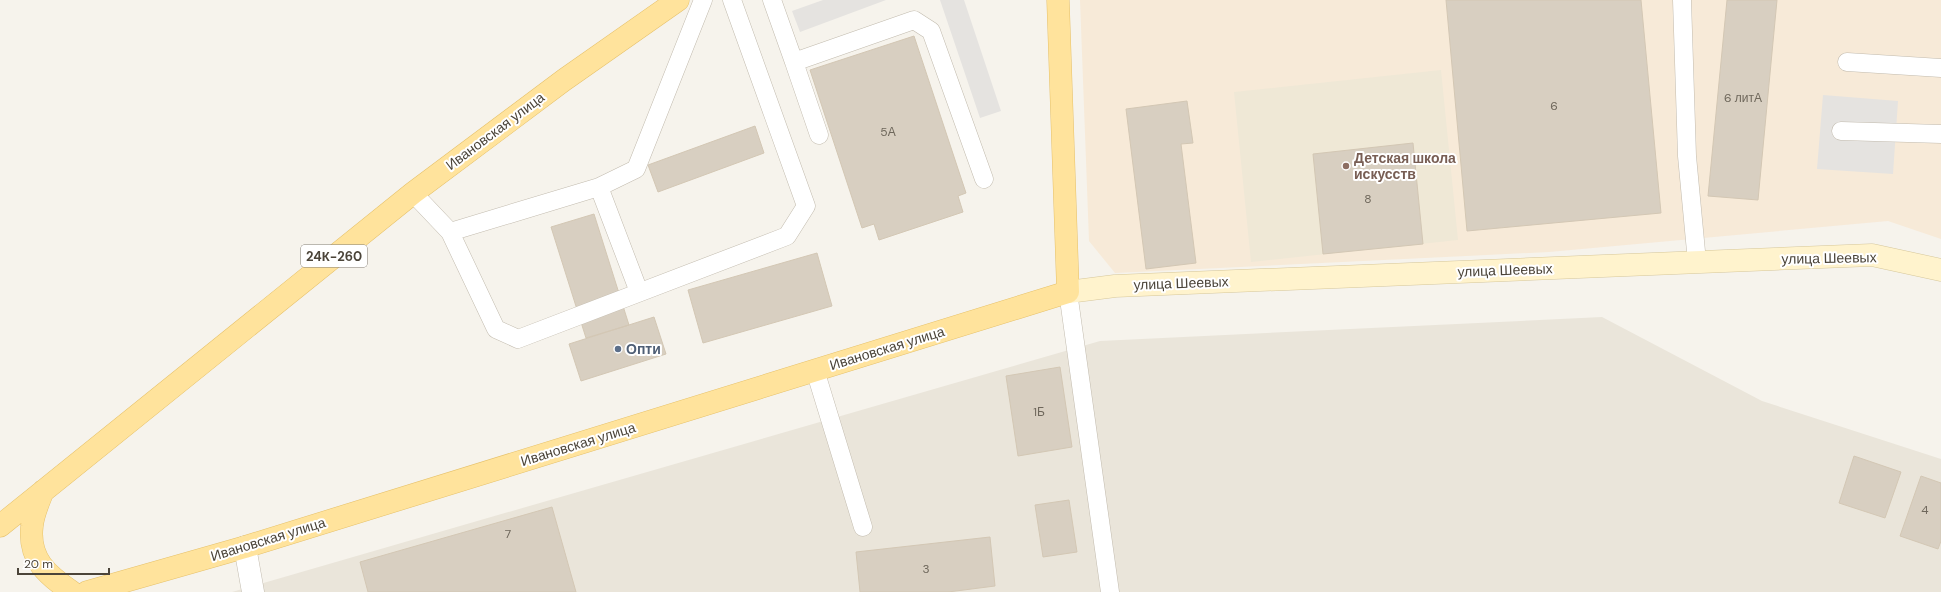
<svg xmlns="http://www.w3.org/2000/svg" width="1941" height="592" font-family="'DM Sans',sans-serif">
<rect width="100%" height="100%" fill="#f6f3ec"/>
<path fill="#eae5da" d="M1602,317L1762,401L1941,459V592H232L1100,341Z"/>
<path fill="#f7ead8" d="M1080,0H1941V239L1888,221L1549,252L1115,273L1089,241Z"/>
<path fill="#efe8d6" d="M1441,70L1458,240L1251,262L1234,92Z"/>
<path fill="#e5e3e0" d="M823,0H886L800,32L792,11Z
M940,0H964L1001,111L980,118Z
M1823,95L1898,101L1893,174L1817,169Z"/>
<path fill="#d8cfc1" stroke="#d3c7b4" d="M1446,0H1641L1661,213L1467,231Z
M1727,0H1777L1758,200L1708,196Z
M914,36L966,193L958,196L963,212L879,240L874,224L862,228L810,70Z
M1187,101L1193,143L1181,144L1196,263L1146,269L1126,109Z
M755,126L764,153L658,192L648,165Z
M1413,143L1423,244L1323,254L1313,154Z
M594,214L629,325L586,338L551,227Z
M817,253L832,306L703,343L688,290Z
M654,317L666,354L581,381L569,344Z
M1060,367L1072,447L1018,456L1006,376Z
M1854,456L1901,472L1885,518L1839,503Z
M1921,476L1941,483V541L1938,549L1900,536Z
M1069,500L1077,552L1043,557L1035,505Z
M552,507L576,592H368L360,562Z
M990,537L995,586L948,592H860L856,552Z"/>
<g fill="none" stroke-linecap="round" stroke-linejoin="round">
<g stroke="#c2bbae" stroke-width="19">
<path id="service" d="M772,0L794,62L914,20L931,31L984,179
M1682,0L1687,156L1697,262
M794,62L819,135
M1847,62L1941,68
M1841,131L1941,134
M599,187L639,292
M413,193L450,232L599,187L636,169L703,0
M450,232L496,329L518,339L787,236L806,206L732,0
M1068,292L1110,592
M815,370L863,527"/>
</g>
<g stroke="#c2bbae" stroke-width="23">
<path id="minor" d="M245,547L253,592"/>
</g>
<g stroke="#d6c79b" stroke-width="23">
<path id="secondary" d="M1068,292L1115,286L1872,255L1941,270"/>
</g>
<g stroke="#e6c16a" stroke-width="23">
<path id="primary" d="M43,491C39,501 33,514 32,526C28,559 47,575 72,592
M0,526L413,193L564,80L678,0
M87,592L245,547L1068,292L1058,0"/>
</g>
<use href="#service" stroke="#fff" stroke-width="18"/>
<use href="#minor" stroke="#fff" stroke-width="22"/>
<use href="#secondary" stroke="#fff3cd" stroke-width="22"/>
<use href="#primary" stroke="#ffe39c" stroke-width="22"/>
</g>
<circle fill="#8d6e63" stroke="#fff" stroke-width="1.5" cx="1346" cy="166" r="4"/>
<circle fill="#5c6f8a" stroke="#fff" stroke-width="1.5" cx="618" cy="349" r="4"/>
<g text-anchor="middle" dominant-baseline="central" stroke-width="4" stroke-linejoin="round" paint-order="stroke">
<g font-size="12" fill="#6e675b">
<text x="1743" y="98">6 литА</text>
<text x="1554" y="106">6</text>
<text x="888" y="132">5А</text>
<text x="1368" y="199">8</text>
<text x="1039" y="412">1Б</text>
<text x="1925" y="510">4</text>
<text x="508" y="534">7</text>
<text x="926" y="569">3</text>
</g>
<rect fill="#fff" stroke="#817c74" stroke-width="1" x="301" y="245" width="66" height="22" rx="3"/>
<g font-size="13" font-weight="bold" fill="#4b4439">
<text x="334" y="256">24К-260</text>
</g>
<g font-size="14" fill="#4b4439" stroke="#fff">
<text transform="translate(495 131) rotate(-37)">Ивановская улица</text>
<text transform="translate(1829 258) rotate(-1)">улица Шеевых</text>
<text transform="translate(1505 270) rotate(-2)">улица Шеевых</text>
<text transform="translate(1181 283) rotate(-2)">улица Шеевых</text>
<text transform="translate(887 348) rotate(-17)">Ивановская улица</text>
<text transform="translate(578 444) rotate(-17)">Ивановская улица</text>
<text transform="translate(268 539) rotate(-17)">Ивановская улица</text>
</g>
<g font-size="14" font-weight="bold" fill="#785e54" stroke="#fff" text-anchor="start">
<text x="1354" y="158">Детская школа<tspan x="1354" dy="16">искусств</tspan></text>
</g>
<g font-size="14" font-weight="bold" fill="#4e5e75" stroke="#fff" text-anchor="start">
<text x="626" y="349">Опти</text>
</g>
</g>
<path d="M18 568v6h91v-6" fill="none" stroke="#4b4439" stroke-width="2"/>
<text x="24" y="568" font-size="12" fill="#4b4439" stroke="#ffffff" stroke-width="3" paint-order="stroke">20 m</text>
</svg>
